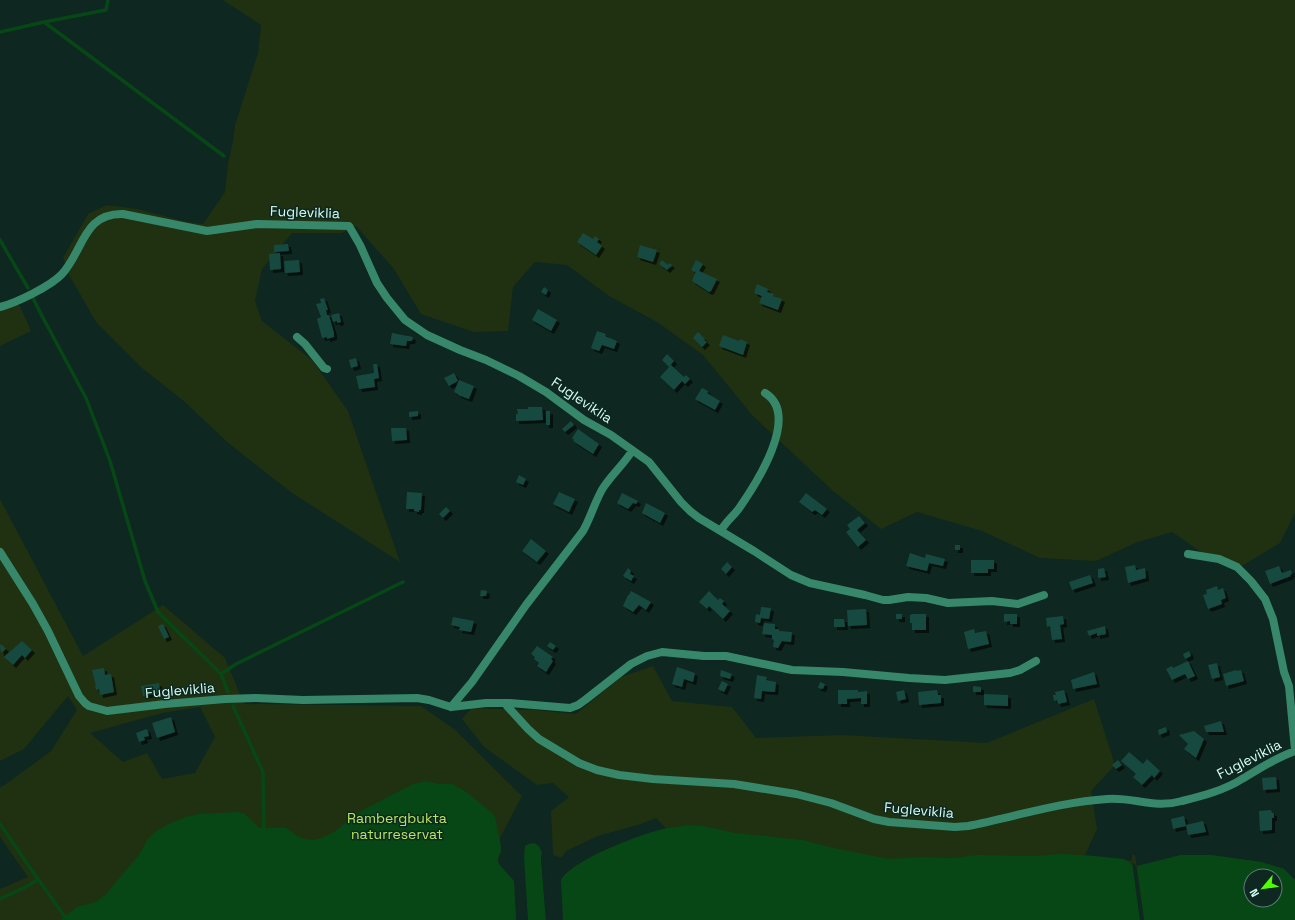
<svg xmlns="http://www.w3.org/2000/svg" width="1295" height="920" font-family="'Space Grotesk',sans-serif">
<defs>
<filter id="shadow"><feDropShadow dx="3" dy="3" stdDeviation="0" flood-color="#0009"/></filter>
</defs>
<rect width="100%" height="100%" fill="#0e2721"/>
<path fill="#1f3111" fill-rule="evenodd" d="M223,0H1295V513L1280,543L1237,569L1207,556L1172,532L1138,542L1096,561L1040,558L982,531L917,512L881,529L833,491L752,415L703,355L657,322L609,296L567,265L535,262L513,287L508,331L474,332L421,314L394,269L356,226L342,233H292L262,269L255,301L262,321L312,360L348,411L400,562L292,493L227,442L186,403L142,368L96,322L69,275L63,258L88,214L107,205L137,209L187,222L203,224L225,192L228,164L233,141L235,125L258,53L261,25Z
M19,304L31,331L0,346V310Z
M0,499L83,656L163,605L225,658L244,704L421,706L454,729L522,796L500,838L501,852L498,859L500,867L514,881L516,920H0V889L28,877L0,837V787L6,784L51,751L77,710L68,696L24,749L0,761ZM200,707L215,737L195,773L162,779L147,753L123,762L90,733L162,713Z
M653,666L672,701L732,707L756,738L842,735L987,743L1094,699L1115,765L1091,791L1097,829L1085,855L1132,861V855H1135L1137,866L1181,855H1211L1261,862L1284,869L1295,880V920H563L565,874C586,857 611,846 637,838C646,834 657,832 666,828L656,818L641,824L598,836L566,851L561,858L553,855L551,811L569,797L553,783L537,785L484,747L462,719L471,708L536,710L576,714L621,677ZM1251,876H1275V900H1251Z"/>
<path fill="#074716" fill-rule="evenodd" d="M427,781L439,784H452L465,791L485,807L495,816L501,847C501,853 497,858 498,863L514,881L516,920H61L77,907L96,902L106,894L139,855L147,840L155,832L169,824L186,817L199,814L238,812L245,814L259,828H286L297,836L305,839L313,840L322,838L334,832L361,811L413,784Z
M689,825L703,826L735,833L802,840L834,848L889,859L921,857L953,858L978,855L1032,856L1063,854L1094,856L1124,859L1133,865L1140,920H563L561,880C572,860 645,832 668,828C675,827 682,826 689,825Z
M534,843L539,846L542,853L541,858L546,920H528L524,857L525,846L529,844Z
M1181,855H1211L1261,862L1284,869L1295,880V920H1144L1137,866ZM1251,876H1275V900H1251Z"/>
<path fill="#0e2721" d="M541,858L543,859L548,920H546Z
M1132,862L1135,865L1141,919L1135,866L1136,864L1144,920H1140Z"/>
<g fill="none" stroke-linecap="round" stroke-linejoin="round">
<path stroke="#074716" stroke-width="3.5" d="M44,22L224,156
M0,32L44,22L106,10L108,0
M0,240L28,288
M33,298L41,314L86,398L110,461L145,581L158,612L221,674L228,692
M221,674L236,664L403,582
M233,706L263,772L264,828
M0,824L35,875L65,917
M0,899L30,885L38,879"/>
</g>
<path fill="#19493f" filter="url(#shadow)" d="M583,233L593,239L595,236L599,239L597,242L602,246L596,255L577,242Z
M288,244L289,251L274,252V245Z
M640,245L657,250L653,262L637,257Z
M280,253L281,269L270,270L269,254Z
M299,260L300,272L285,273L284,261Z
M662,260L668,265L669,263L672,265L667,270L659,264Z
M696,260L703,264L699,271L717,279L711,291L709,292L692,281L696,271L695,272L691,270Z
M757,284L768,289L767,292L774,294L773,296L782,299L778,310L759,303L762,296L754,293Z
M544,287L548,290L546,295L541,292Z
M324,298L328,310H326L327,315H329L334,333V337L327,339V337L322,338L317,319L321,317L316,304L321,303L320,299Z
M538,309L557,320L551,331L532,320Z
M339,313L341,322L337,323V321L333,322L331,315Z
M597,331L606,334L605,336L617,341L614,349L602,345L599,351L591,348Z
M698,332L705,339L704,340L707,342L702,347L693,338Z
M392,333L413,337L412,341H407L406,346L390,344Z
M723,335L739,341L740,339L747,342L743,355L719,346Z
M667,354L674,361L669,367L662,360Z
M356,358L358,366L351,368L349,360Z
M373,364H377L379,378L374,379L375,387L359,389L356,376L374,373Z
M671,365L684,377L686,375L690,379L685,384L682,381L674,390L660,377Z
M454,373L458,381L449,386L444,378Z
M459,380L474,386L469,399L458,395V394L454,392Z
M702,388L708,391L707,393L720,401L715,410L695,399Z
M528,407H542L543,420L516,421V414H518L517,409H528Z
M418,411V416L409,417V412Z
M546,411H550V425H546Z
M571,421L574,425L565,432L562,429Z
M391,428H406L407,440L392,441Z
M578,429L599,444L593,454L573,441L574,440L572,438Z
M519,475L526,479L523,485L516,482Z
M407,492L422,493L421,510H419V512L414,511V509H406Z
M559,492L575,499L569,512L553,504Z
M622,493L638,501L636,504L633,503L628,509L617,503Z
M806,493L827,509L822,515L815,510L812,512L799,502Z
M646,503L665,513L660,523L642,513Z
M446,507L450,511L443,518L439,514Z
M859,516L865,523L857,530L866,540L858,547L846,532L850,529L847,525Z
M531,539L546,551L537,562L522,551Z
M955,545H960V550H955Z
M910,553L925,558L926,554L945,559L943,566L929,563L927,571L906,566Z
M971,560H994V569H988V573H971Z
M727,562L732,567L726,574L721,569Z
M1135,565L1136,570L1145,568L1146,578L1128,583L1125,567Z
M1279,566L1282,573L1291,570L1292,574L1290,575L1291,576L1270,584L1265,571Z
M628,568L631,571L630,574L634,576L631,581L623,576Z
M1104,568L1106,577L1098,578V569Z
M1090,575L1093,583L1072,590L1069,582Z
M1217,586L1218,590L1223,588L1226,598L1221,600L1222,604L1208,609L1203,595L1207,594L1206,590Z
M481,590L487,591L486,596H480Z
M631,591L651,602L646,610L639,605L633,612L623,606L628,595H629Z
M709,591L718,600L720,598L724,601L722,604L730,611L723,619L709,606L707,609L699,602Z
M761,607L771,608L769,619L761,618L760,623L755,622L756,614L760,615Z
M866,609L867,625L848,626L847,610Z
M896,614H902V619H896Z
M912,614H926V630H912V623H910V615Z
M1004,614H1017V624H1010V621L1004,622Z
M1063,616L1064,624L1060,625L1062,639L1052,640L1050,626L1047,627L1046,618Z
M453,617L474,621L471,632L459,630L460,627L451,625Z
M834,619H844L845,627H834Z
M764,623L775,624V629H779V631L792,632L791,642L782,641L778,648L773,647L774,640L772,639V635L762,634Z
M163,624L169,637L164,639L158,626Z
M1105,626L1106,634L1097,636V633L1089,636L1087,631Z
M974,629L975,633L986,631L989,644L968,649L964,632Z
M22,641L32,650L25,658L22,655L13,665L4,657Z
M550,642L556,646L553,650L547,646Z
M1,644L6,649L1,653L0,646Z
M537,646L553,657L551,659L553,661L546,672L537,666L539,663L534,659L535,657L531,654Z
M1189,651L1191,656L1185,659L1183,654Z
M1188,661L1195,676L1188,679L1185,674L1172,680L1166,669L1172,666L1173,668Z
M1217,663L1220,677L1212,679L1208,665Z
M677,667L695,673L693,682L684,679L682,687L672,684Z
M104,668L105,675L111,674L114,692L100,695L99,689L96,690L95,686H96L92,670Z
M721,670L732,674L730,679L720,676Z
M1236,670L1237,671L1241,670L1244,681L1226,686L1223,674Z
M1094,672L1097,684L1073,689L1071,680Z
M757,675L767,677L766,680L776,682L775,692L762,691L761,699L754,698Z
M722,681L728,684L724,692L718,689Z
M820,682L825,684L823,689L818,688Z
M159,683L160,693L143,696L141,686Z
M973,686L981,687V692H973Z
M838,690H858V692L867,691V704H861V698L847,699V704H838Z
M904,690L906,699L898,701L896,692Z
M937,690L938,695H941V703L919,705L918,692Z
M1064,690L1067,702L1058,704L1057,700L1054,701L1053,695H1056L1055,692Z
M984,694L1008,695V706L984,705Z
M171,717L175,732L157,738L152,723Z
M1221,721L1224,732H1206L1204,726Z
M1166,727L1167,732L1159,735L1158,730Z
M147,729L149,736L144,737L145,740L139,742L136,733Z
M1194,731L1204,739L1196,758L1184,749L1188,744L1179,735Z
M1129,752L1143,764L1147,759L1160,771L1154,778L1152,775L1142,785L1133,777L1136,774L1121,761Z
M1118,760L1122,765L1116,769L1112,765Z
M1276,777L1277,789L1263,790L1262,778Z
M1271,810L1272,813H1274V818H1272V830L1260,831L1259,811Z
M1184,816L1186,826L1173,829L1171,819Z
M1203,821L1206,832L1188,835L1186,825Z"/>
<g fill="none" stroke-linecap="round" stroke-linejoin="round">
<path stroke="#37886a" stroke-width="8" d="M0,307C16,303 51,286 62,274C84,250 83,213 123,214L207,231L257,224L349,226L360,245L377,283L387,298L405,320L427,335L460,350L486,360L519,376L546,392L584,420L611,435L649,462L681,502L690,511L699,518L754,551L791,575L810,583L865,595L883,600H889L908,597L926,598L948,603L992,601L1018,604L1044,595
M297,337L305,344L324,368L327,369
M721,531C725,522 734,516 740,507C756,484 801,415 765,393
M0,552L33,604L48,631L79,696L85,703L89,706L107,711L165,704L225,699L256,698L303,700L417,698L429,700L451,707L486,703H510L570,708L578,705L585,700L631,664L647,656L662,652L704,656H726L792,670L843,672L909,678L945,680L1010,673L1020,670L1036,661
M1188,554L1219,559L1237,567L1251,581L1265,599L1273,619L1284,672L1289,686L1295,750
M506,704L507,706L528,729L539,739L579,763L597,770L619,775L653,779L734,784L796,794L831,803L874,819L889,822L955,827L968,826C1014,817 1060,802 1107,799C1134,797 1154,809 1182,801C1202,796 1225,790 1242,779C1261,768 1273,759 1295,751
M451,707L472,682L526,605L583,531C591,517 595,501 603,488C612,474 624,464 632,451"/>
</g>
<g text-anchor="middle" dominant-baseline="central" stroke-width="3" stroke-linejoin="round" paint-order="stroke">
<g font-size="14" fill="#d4fff2" stroke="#0e2721">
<text transform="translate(305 212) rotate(2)">Fugleviklia</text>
<text transform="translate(582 400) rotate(34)">Fugleviklia</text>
<text transform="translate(180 690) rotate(-5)">Fugleviklia</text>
<text transform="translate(1249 759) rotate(-27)">Fugleviklia</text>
<text transform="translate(919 810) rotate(5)">Fugleviklia</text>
</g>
<g font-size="14" fill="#b6e659" stroke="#0e2721">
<text x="397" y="818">Rambergbukta<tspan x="397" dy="16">naturreservat</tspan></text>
</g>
</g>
<g transform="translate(1263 888) rotate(241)"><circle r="19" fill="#0e2721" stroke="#5d7d75"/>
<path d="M0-3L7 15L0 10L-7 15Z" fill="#50ff00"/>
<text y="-6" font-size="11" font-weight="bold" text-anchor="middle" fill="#d4fff2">N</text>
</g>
</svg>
